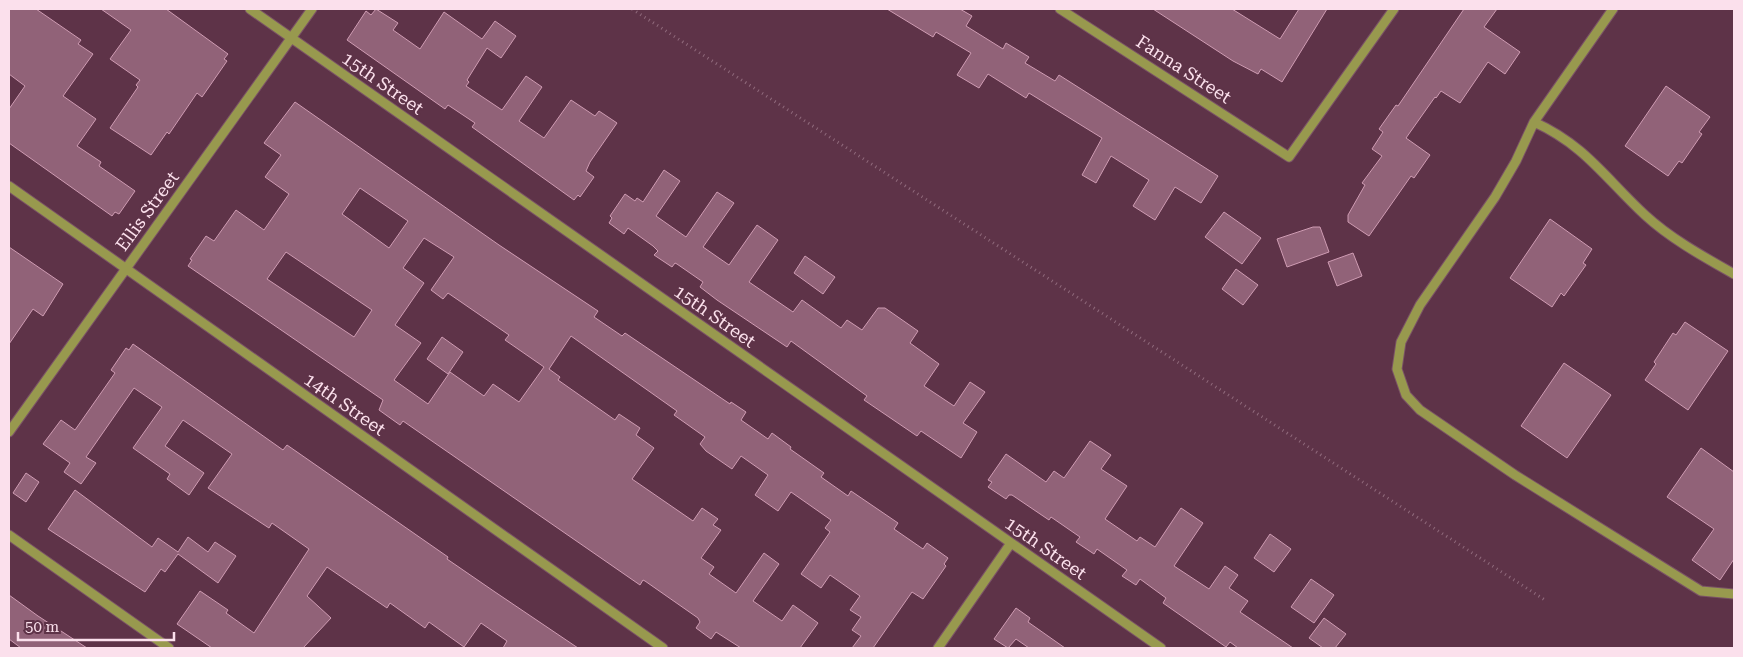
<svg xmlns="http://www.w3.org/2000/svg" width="1743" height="657" font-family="'Roboto Serif',serif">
<rect width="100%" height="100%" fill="#5e3348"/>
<path fill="#916278" stroke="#cf9cb3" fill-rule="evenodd" d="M9,9H36L81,40L78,44L93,54L63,96L96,119L77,146L101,162L99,166L135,191L119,214L115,212L112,216L9,143V109L25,86L9,74Z
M101,9H166L228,54L224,59L227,61L202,97L197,93L169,134L167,132L151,155L110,128L138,87L136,85L140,80L110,59L131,30Z
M376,9L398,23L393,30L420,49L444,12L482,39L495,21L516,36L501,58L487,48L467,80L469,82L466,86L502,110L526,76L542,87L519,121L544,138L571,100L595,116L599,111L617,123L590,162L586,171L594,177L580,197L578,195L574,200L472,127L475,123L448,105L445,109L347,40L366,11L371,15Z
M887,9H960L972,16L966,26L1003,49L1006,43L1029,57L1025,63L1055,81L1059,75L1218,176L1201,203L1175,187L1155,220L1133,206L1149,180L1111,156L1096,183L1082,175L1102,138L1029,93L1026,98L988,74L979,88L957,75L971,53L936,32L933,37Z
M1153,9H1232L1280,39L1299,9H1327L1282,82L1261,69L1258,74L1233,61Z
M1464,9H1497L1484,27L1520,52L1505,74L1488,62L1460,103L1441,91L1436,98L1435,97L1406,138L1430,155L1414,178L1411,176L1369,236L1348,222V215L1365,185L1362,183L1382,156L1372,149L1383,132L1379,129L1396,105L1398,106Z
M1666,86L1710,117L1699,132L1702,134L1682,163L1679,161L1668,176L1625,146Z
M295,102L499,245L598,311L594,317L622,336L625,333L730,404L731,402L746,412L741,420L768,439L772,433L791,447L790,449L824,473L821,477L848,496L851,491L898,523L894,529L923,549L927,543L948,558L944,564L946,566L923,599L912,592L873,648H852L861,636L852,630L861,617L850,610L860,596L830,575L821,588L801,574L830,532L825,528L831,520L791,492L778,511L755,495L768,475L741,456L732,469L706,451L700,444L705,437L674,415L677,411L571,336L549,369L560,377L558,380L615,420L619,414L640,428L636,435L654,448L632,479L693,521L702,508L718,519L713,525L721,530L701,558L714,567L709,574L736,593L764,553L779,564L753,601L782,621L793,605L818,623L800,648H741L716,632L711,639L696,628L700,622L698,618L645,581L643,580L640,585L403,421L400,425L379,410L383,400L188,266L192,260L190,259L206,236L214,241L236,210L264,230L289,194L265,177L281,155L264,143ZM360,188L408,221L389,248L342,214ZM424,238L454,257L431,290L443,299L448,293L509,335L505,340L544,367L519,402L493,384L484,396L450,372L428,404L394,380L421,343L395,325L424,283L403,268ZM286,252L372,310L354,337L267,279Z
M664,170L680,181L656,216L686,237L717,192L734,203L703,247L729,265L757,225L778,240L749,282L793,312L802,300L841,328L847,320L862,330L878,308H885L918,331L910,343L939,364L924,386L954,406L970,382L985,392L963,423L977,432L961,458L921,431L917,436L864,400L867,396L791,341L787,347L717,300L700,287L703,282L677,264L675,263L672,267L654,255L658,251L653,246L628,228L624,234L609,223L612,218L610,216L625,194L635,201L637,198L643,202Z
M1224,212L1261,238L1242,264L1205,237Z
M1550,219L1592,249L1583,263L1586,265L1564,296L1561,293L1552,307L1510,278Z
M1313,227H1320L1329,252L1287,267L1277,239Z
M9,247L63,284L43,316L33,309L9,344Z
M1353,253L1362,276L1337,286L1328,262Z
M805,256L835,277L823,294L794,273Z
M1236,269L1258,285L1243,305L1222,289Z
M1685,322L1728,351L1688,410L1645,380L1656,364L1654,362L1673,333L1676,335Z
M442,337L463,352L448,374L427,359Z
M133,344L283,450L287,445L448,557L447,559L495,592L578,648H503L507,641L481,623L464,647L429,622L425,628L390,603L387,608L327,567L307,596L331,618L303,648H212L177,624L200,591L228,610L226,613L254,633L309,549L272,523L269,528L208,488L232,454L183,420L165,446L204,473L189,495L167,479L170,474L133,448L162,407L134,388L86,457L96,463L81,484L64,472L70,463L43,444L61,420L75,430L115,373L111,370L126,348L129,350Z
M1564,363L1611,395L1567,458L1521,426Z
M1090,441L1111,455L1101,469L1127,486L1105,519L1137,541L1140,537L1155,547L1181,508L1203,523L1174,566L1209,589L1225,566L1238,575L1229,588L1248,601L1240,612L1293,648H1238L1230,642L1226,647L1163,603L1166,598L1140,579L1136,585L1122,576L1127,570L1097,549L1094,554L1076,542L1080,537L1051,517L1049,520L1012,495H1009L1006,499L988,487L992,482L988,480L1006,454L1046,482L1054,471L1064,478Z
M1701,448L1734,472V559L1720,580L1692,560L1714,529L1667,497Z
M26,473L39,482L26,502L13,493Z
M75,490L152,547L158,538L178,552L188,537L208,552L215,542L236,556L218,583L178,554L165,572L161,569L145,592L48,529Z
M1270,534L1291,549L1274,572L1254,558Z
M1311,579L1334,595L1314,623L1291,607Z
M9,595L38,616L87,648H21L9,639Z
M1016,608L1030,618L1028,622L1065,648H1029L1016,639L1008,648L994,639Z
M1324,618L1346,634L1335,648H1323L1309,638Z"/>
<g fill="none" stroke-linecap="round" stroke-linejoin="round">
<g stroke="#7a5266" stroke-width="11">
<path id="minor" d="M250,9L1161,648
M1060,9L1289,157L1394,9
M1613,9L1534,122L1516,161L1495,197L1420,305L1401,342L1397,369L1406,395L1420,410L1515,475L1701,591L1734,594
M1534,122C1585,145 1606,179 1645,215C1671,239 1704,257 1734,274
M9,186L663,648
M9,432L312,9
M9,535L169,648
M938,648L1011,543"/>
</g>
<path stroke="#906a7c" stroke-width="3" stroke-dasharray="1 4" stroke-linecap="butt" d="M632,9L1545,600"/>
<use href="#minor" stroke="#98994e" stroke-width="9"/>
</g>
<g text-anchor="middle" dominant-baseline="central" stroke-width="4" stroke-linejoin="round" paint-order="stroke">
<g font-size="18" fill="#fbe0ec" stroke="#5e3348">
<text transform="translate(1184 69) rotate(33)">Fanna Street</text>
<text transform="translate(383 83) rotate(35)">15th Street</text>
<text transform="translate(147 211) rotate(-54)">Ellis Street</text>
<text transform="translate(715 316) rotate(35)">15th Street</text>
<text transform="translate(345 404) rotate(35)">14th Street</text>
<text transform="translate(1046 548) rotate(35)">15th Street</text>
</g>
</g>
<rect width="1743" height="657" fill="none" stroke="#fbe0ec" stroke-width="20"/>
<path d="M18 632v8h156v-8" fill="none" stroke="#fbe0ec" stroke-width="2.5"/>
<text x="25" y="632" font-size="15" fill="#fbe0ec" stroke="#5e3348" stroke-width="4" paint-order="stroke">50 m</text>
</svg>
